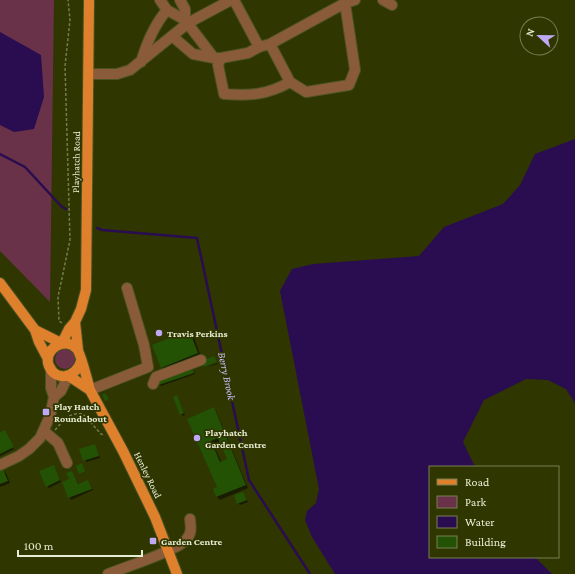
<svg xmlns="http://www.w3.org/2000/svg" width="575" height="574" font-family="'Crimson Pro',serif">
<rect width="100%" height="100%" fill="#2f3600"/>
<path fill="#6a3248" d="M0,0H54L50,302L0,251Z
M55 359a10 10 0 1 1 20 0a10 10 0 1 1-20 0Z"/>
<path fill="#2a0c51" d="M0,32L41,55L44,97L34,129L14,132L0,125Z
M575,139V403L566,389L548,380L526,379L484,400L463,442L475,467H430V557H535L552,574H335L312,537L305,520L307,511L316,503L319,489L280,291L292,269L313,264L419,256L444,227L503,204L520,185L535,154Z"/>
<path fill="#0007" fill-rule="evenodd" d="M189,331L193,335L201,357L166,371L162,367Z
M217,363L218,364L206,367Z
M191,367L195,374L161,386L159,385Z
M177,397L185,415L183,416L181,414Z
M213,408L216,411L248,488L220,500L217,497L214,489L219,487L188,419ZM221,441L228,460L222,463L213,444Z
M5,431L14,449L0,456V433Z
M94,445L100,458L86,462L81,450Z
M55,468L61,482L49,488L47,486Z
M3,470L6,473L10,483L0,487V471Z
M72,472L79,485L88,481L93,490L71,500L63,483L70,480Z
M243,493L248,502L240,505L238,503Z"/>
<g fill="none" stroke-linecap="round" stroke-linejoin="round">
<path stroke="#2a0c51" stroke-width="2.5" d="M0,154L25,167L62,207L66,209
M97,228L102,230L197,238L249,480L310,574"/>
</g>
<path fill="#235205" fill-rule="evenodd" d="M189,330L198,353L161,368L152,345Z
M214,356L217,362L204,367L202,361Z
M191,366L194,373L159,385L156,379Z
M105,393L109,399L105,401L102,395Z
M177,395L184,413L180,415L173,397Z
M214,407L246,485L216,497L213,489L217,487L187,419ZM218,438L227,459L220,462L211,441Z
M5,430L14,447L0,454V432Z
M95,444L99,456L83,461L79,449Z
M82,463L85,471L79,474L76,466Z
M54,465L60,480L46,487L39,471Z
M3,469L8,481L0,484V470Z
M72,471L78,484L88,480L92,489L68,498L62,482L69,479L66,473Z
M243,492L247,500L237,504L234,495Z"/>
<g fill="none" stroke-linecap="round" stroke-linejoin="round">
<g stroke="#4c5322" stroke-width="12">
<path id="minor" d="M180,0L185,9V20
M234,0L259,47
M383,0L392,5
M167,10L185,20L214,58
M172,36L193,54L214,58H221L248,53L259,47L270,44L345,3L355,0
M270,44L290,82
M221,58L218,65L224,94C250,96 267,95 290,82L306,92L349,85L355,70L345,3
M141,62C147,42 154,25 167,10L160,0
M89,74H117L130,70L188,23L231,0
M51,369V388L54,397
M153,384L156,377L201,360
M90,390L148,367L144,345L127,288
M44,431L58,443L67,463
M0,465L19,456L29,449L40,438L50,416L54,397L61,391L68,376
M108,574C123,568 178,550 186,540C192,533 191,528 190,519"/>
</g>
<g stroke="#4c5322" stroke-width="12">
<path id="major" d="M0,283L35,330L39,342L48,359
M75,322L78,350
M35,330L61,343
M62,343L69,329L75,322L81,309L86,290L89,0
M81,361C77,377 56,383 49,366C42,350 65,335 77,349C81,354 88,383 90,390L123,451L155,517L177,574
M69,376L90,390"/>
</g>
<path stroke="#757c50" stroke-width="1.5" stroke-dasharray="3 2" stroke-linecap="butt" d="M62,323L59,321L58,297L70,240L65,66L70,20L68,0
M55,430C64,420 69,412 83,414L101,434L104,435"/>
<use href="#minor" stroke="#895b38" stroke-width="10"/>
<use href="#major" stroke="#df802d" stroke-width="10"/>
</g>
<g fill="#bfa9f4" stroke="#2f3600" stroke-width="1.5">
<circle cx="159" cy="333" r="4"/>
<rect x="42" y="408" width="8" height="8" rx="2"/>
<circle cx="197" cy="438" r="4"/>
<rect x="149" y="537" width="8" height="8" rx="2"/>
</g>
<g text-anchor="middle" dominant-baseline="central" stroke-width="3.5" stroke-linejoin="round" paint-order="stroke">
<g font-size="10" fill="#e7edd2" stroke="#2f3600">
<text transform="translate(76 162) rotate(-89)">Playhatch Road</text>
<text transform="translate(148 475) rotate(64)">Henley Road</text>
</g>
<g font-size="10" font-weight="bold" fill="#e7edd2" stroke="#2f3600" text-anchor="start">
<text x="167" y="333">Travis Perkins</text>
<text x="54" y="406">Play Hatch<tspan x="54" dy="12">Roundabout</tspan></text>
<text x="205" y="432">Playhatch<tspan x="205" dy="12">Garden Centre</tspan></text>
<text x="161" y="541">Garden Centre</text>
</g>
<g font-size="11" font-style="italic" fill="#d0bffd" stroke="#2f3600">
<text transform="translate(227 376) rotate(78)">Berry Brook</text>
</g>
</g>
<rect x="429" y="466" width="130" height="92" fill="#2f3600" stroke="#797f54"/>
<rect x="437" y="479" width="20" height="6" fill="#df802d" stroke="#797f54"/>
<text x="465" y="486" font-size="12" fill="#e7edd2">Road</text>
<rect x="437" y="496" width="20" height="12" fill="#6a3248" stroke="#797f54"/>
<text x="465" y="506" font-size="12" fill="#e7edd2">Park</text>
<rect x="437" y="516" width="20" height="12" fill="#2a0c51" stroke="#797f54"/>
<text x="465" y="526" font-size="12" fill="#e7edd2">Water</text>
<rect x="437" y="536" width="20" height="12" fill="#235205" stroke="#797f54"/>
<text x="465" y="546" font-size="12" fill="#e7edd2">Building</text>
<g transform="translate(539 36) rotate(292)"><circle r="19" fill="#2f3600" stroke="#797f54"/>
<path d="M0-3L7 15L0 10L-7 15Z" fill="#bfa9f4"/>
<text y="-6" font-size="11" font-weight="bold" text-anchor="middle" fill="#e7edd2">N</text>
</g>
<path d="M18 550v6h124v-6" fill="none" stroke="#e7edd2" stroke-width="2"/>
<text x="24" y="550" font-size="12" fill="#e7edd2" stroke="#2f3600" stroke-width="3" paint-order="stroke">100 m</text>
</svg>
